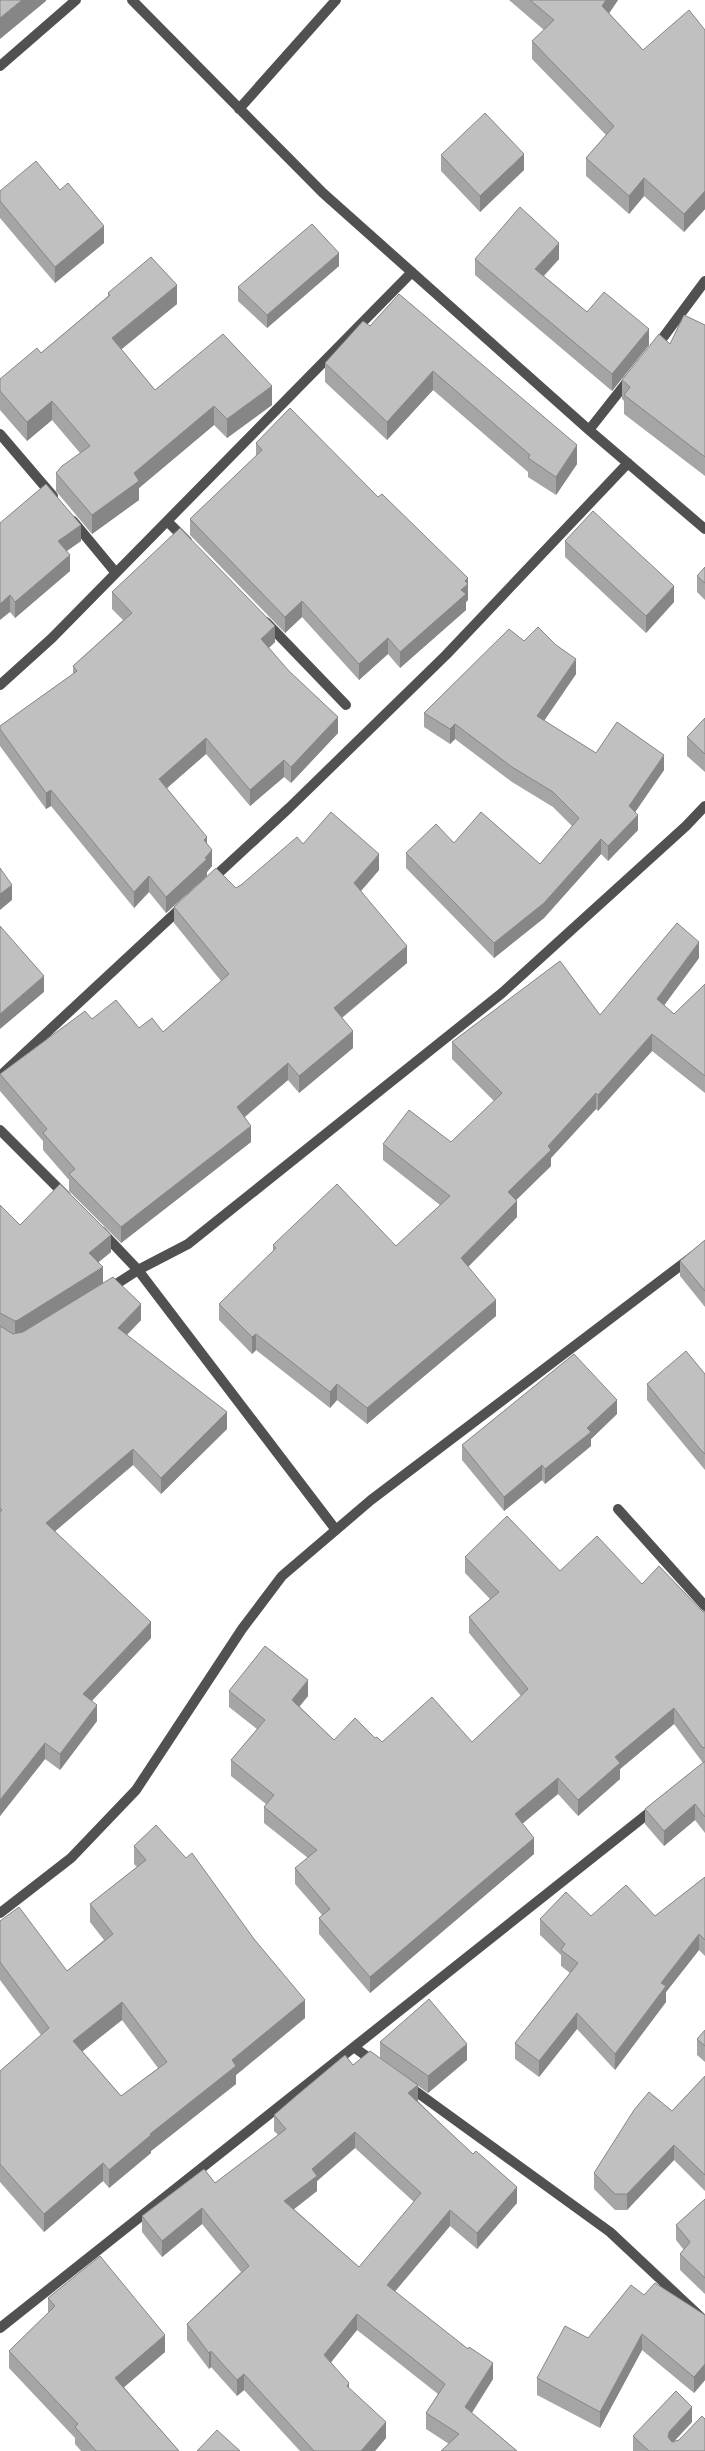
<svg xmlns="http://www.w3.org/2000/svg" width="705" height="2451" font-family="Signika,sans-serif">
<rect width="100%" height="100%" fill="#fff"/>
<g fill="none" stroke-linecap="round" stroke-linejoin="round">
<path stroke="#515151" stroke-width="10" d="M132,0L323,193L589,430L705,529
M0,66L76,0
M239,109L336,0
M656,347L705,281
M589,430L630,378
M0,434L53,496
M73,521L116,573
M167,521L187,541
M266,622L346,705
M0,685L52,638L412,272
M210,881L289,808L446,655L628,463
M0,1076L183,906
M0,1130L66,1196
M101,1231L138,1270L188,1244L502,993L686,826L705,806
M107,1290L138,1270L336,1530
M618,1509L705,1606
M0,1913L71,1858L136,1790L242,1629L282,1576L371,1500L705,1247
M355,2048L376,2063
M407,2085L610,2232L705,2321
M0,2328L655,1808"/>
</g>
<path fill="#a5a5a5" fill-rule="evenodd" d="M509,0H618L609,13L643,50L705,30V209L684,232L644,196L629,214L586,176V158L606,135L532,59V41L544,30Z
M441,155L524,170L480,212L441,171Z
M60,190L104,243L55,283L0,218V191Z
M475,259H559L544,276L587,312L649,345L612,391L475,275Z
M339,266L267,328L238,301V287Z
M108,293L177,304L121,349L155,390L272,405L227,438L214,425L139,488V500L92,534L56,491V473L80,453L52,420L27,441L0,410V379L41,353L108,296Z
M705,325V476L624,414V401L622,399V380L670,344Z
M370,326L577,464L556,495L528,477V472L433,390L387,440L325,382V363Z
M256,443L378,497L468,578V600L466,602V610L400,668L388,654L359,680L302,617L285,633L190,535V519L256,456Z
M0,523L81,541L67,551L70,571L15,618L10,612Z
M565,541L674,602L646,633L565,557Z
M705,567V600L697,592V576Z
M112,592L275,642L269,648L338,733L291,783L284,777L250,806L206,754L167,788L207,844L212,866L207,872V876L166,913L149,892L134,908L51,806L46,809L0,746V726L73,674V666L123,620L112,609Z
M524,641L576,674L544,721L596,753L664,770L635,812L638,830L608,861L601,854L544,918L494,958L406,868V853L454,843L540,864L572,826L553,807L512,782L455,739L450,744L424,727V713Z
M705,718V772L687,756V737Z
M303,844L379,870L361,891L407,963L342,1018L353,1048L299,1093L288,1080L245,1117L251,1142L121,1243L69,1191V1180L43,1150V1141L0,1091V1074L92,1019L139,1028L163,1032L221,981L174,923V907L236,888Z
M699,958L664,1005L674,1014L705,984V1093L652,1051L598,1111L596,1109L551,1158V1166L516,1200L517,1217L468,1267L496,1316L367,1424L337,1400L330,1408L256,1350L252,1354L219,1320V1304L273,1251V1245L396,1246L440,1205L383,1160V1144L451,1142L494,1101L452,1059V1042L600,1015Z
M0,1205L20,1225L111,1252L98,1262L103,1283L141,1320L127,1335L227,1429L161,1494L133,1465L55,1531L151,1638L92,1701L97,1721L60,1770L45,1759L0,1816Z
M705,1240V1307L680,1276V1261Z
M705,1374V1470L700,1464L647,1400V1384Z
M617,1414L591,1439V1446L545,1484L542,1480L504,1511L462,1460V1445Z
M465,1557L642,1584L703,1612L705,1611V1833L695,1820L664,1846L645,1824V1809L703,1763L674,1724L620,1769V1779L578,1816L558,1794L522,1823L534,1854L370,1993L319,1934V1918L322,1915L295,1884V1868L308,1858L264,1823V1807L266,1804L231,1776V1760L257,1729L229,1707V1691L308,1696L299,1706L334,1740L375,1738L382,1742H472L521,1696L469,1633V1617L490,1599L465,1573Z
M134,1846L305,2018L236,2075V2084L151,2151V2153L109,2188L103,2181L44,2232L0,2182V2071L41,2035L0,1980V1921L67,1971L104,1940L90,1922V1904L137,1867L134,1864ZM122,2020L158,2068L121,2096L82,2051Z
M705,1877V1956L699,1950L666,1992V2002L615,2070L577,2029L539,2077L515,2059V2043L570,1973L561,1966V1955L540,1935V1919L591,1916H655Z
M705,2030V2062L697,2055V2039Z
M380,2042L467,2060L428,2093L380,2058Z
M353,2065L418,2101L517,2203L477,2249L450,2226L395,2291L493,2379L472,2413L517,2451L449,2444L426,2429V2413L438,2394L357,2330L331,2362L349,2389L386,2438L375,2451H300L244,2390L237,2396L211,2367L209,2369L187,2340V2324L241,2272L202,2224L162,2257L142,2232V2216L215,2183L278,2135L274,2131V2115ZM355,2148L414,2202L359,2267L294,2209L317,2191V2181Z
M705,2076V2191L674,2160L627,2210H615L594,2189V2173L672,2111Z
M705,2199V2294L680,2270V2254L684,2250L676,2240V2225Z
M644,2295L705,2315V2380L694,2393L642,2350L600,2428L537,2395V2378L588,2338Z
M48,2298L165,2352L124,2387L179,2451H81L75,2444V2438L9,2368V2351L48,2313Z
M692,2422L674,2441L679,2440L705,2451H633V2436Z"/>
<path fill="#868686" d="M22,0H46V1L0,39V18Z
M606,0H618L602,24V6Z
M524,154V170L480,212V196Z
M644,178V196L629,214V196Z
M705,191V209L684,232V214Z
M104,226V243L55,283V267Z
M559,243V259L535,285V269Z
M339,253V266L267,328V315Z
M177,285V304L112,357V338Z
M649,329V345L612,391V374Z
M433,371V390L387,440V422Z
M272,386V405L227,438V419Z
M52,401V420L27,441V422Z
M214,406V425L139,488V500L92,534V515L134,473Z
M577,445V464L556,495V477Z
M81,525V541L58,557V541Z
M70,555V571L15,618V602Z
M468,578V600L466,602V610L400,668V652L461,590L465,581Z
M674,586V602L646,633V616Z
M10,595V612L0,620V604Z
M302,601V617L285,633V617Z
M275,626V642L261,655V639Z
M388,638V654L359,680V664Z
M576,659V674L537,731V716Z
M338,717V733L291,783V767Z
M455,724V739L450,744V729Z
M206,738V754L159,795V779Z
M664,755V770L629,821V806Z
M284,760V777L250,806V790Z
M51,790V806L46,809V793Z
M638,815V830L608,861V846Z
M207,837V853L204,840Z
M601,839V854L544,918L494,958V943Z
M212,850V866L207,872V876L166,913V897Z
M379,854V870L354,899V883Z
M149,876V892L134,908V892Z
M12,885V900L0,910V894Z
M699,942V958L657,1015V999Z
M407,946V963L334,1024V1008Z
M44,976V992L0,1029V1014Z
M353,1031V1048L299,1093V1076Z
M652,1034V1051L598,1111V1095Z
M288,1063V1080L237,1123V1107Z
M596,1093V1109L551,1158V1166L508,1208V1192L548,1146Z
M251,1126V1142L121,1243V1227Z
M517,1201V1217L461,1274V1258Z
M111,1235V1252L89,1270V1253Z
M103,1267V1284L15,1337V1321Z
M496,1300V1316L367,1424V1408Z
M141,1304V1320L118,1344V1328Z
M256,1334V1350L252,1354V1337Z
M337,1384V1400L330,1408V1392Z
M617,1400V1414L591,1439V1446L545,1484V1469L587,1428Z
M227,1412V1429L161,1494V1478Z
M133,1449V1465L46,1539V1523Z
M542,1465V1480L504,1511V1497Z
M151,1622V1638L83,1710V1694Z
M308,1680V1696L292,1716V1700Z
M97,1705V1721L60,1770V1754Z
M674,1708V1724L620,1769V1779L578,1816V1800L615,1757Z
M45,1743V1759L0,1816V1800Z
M558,1778V1794L515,1830V1814Z
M695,1804V1820L664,1846V1831Z
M534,1838V1854L370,1993V1977Z
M699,1934V1950L666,1992V2002L615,2070V2054L661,1983Z
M305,2000V2018L236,2075V2084L151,2151V2153L109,2188V2170L232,2060Z
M122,2002V2020L73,2059V2041Z
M577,2013V2029L539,2077V2061Z
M467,2044V2060L428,2093V2076Z
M418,2085V2101L408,2109V2093Z
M355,2132V2148L317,2181V2191L284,2217V2201L312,2169Z
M674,2145V2160L627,2210V2194Z
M103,2163V2181L44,2232V2214Z
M517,2187V2203L477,2249V2233Z
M202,2208V2224L162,2257V2241Z
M450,2210V2226L387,2301V2285Z
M357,2314V2330L324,2371V2355Z
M642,2334V2350L600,2428V2412Z
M165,2335V2352L115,2395V2378Z
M211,2351V2367L209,2369V2353Z
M493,2363V2379L465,2423V2407Z
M705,2364V2380L694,2393V2377Z
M244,2374V2390L237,2396V2380Z
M349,2383V2399L347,2386Z
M692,2407V2422L669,2447L668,2437L669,2432Z
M386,2422V2438L375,2451H361Z"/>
<path fill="#c0c0c0" stroke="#868686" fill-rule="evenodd" d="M0,0H22L0,18Z
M530,0H606L602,6L643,50L689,10L705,30V191L684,214L644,178L629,196L586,158L614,126L532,41L554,20Z
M485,113L524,154L480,196L441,155Z
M36,161L60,190L68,183L104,226L55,267L0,201V191Z
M520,207L559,243L535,269L587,312L604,292L649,329L612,374L475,259Z
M312,224L339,253L267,315L238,287Z
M151,257L177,285L112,338L155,390L223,334L272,386L227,419L214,406L134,473L139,481L92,515L56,473L62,466L90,446L52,401L27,422L0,391V379L37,348L41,353L110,295L108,293Z
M399,294L577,445L556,477L528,458L530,455L433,371L387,422L325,363L363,321L370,326Z
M684,315L705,325V457L624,395L630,387L622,380L659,334L670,344Z
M290,408L378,497L382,494L468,578L465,581L468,584L461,590L466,594L400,652L388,638L359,664L302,601L285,617L190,519L262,450L256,443Z
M46,484L81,525L58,541L70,555L15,602L10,595L0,604V523Z
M593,511L674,586L646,616L565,541Z
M180,528L275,626L261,639L289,671L338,717L291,767L284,760L250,790L206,738L159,779L207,837L204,840L212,850L205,858L207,859L166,897L149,876L134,892L51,790L46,793L0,729V726L77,671L73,666L132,613L112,592Z
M705,567V583L697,576Z
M538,627L556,645L576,659L537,716L596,753L617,722L664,755L629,806L638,815L608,846L601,839L544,903L494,943L406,853L436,824L454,843L481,812L540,864L579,818L553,792L512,767L455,724L450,729L424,713L509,629L524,641Z
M705,718V754L687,737Z
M331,812L379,854L354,883L407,946L334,1008L353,1031L299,1076L288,1063L237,1107L251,1126L121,1227L69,1174L75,1169L43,1133L47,1129L0,1074L85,1011L92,1019L116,1000L139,1028L152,1018L163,1032L229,974L174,907L216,868L236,888L241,885L297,837L303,844Z
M0,868L12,885L0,894Z
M677,923L699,942L657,999L674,1014L705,984V1076L652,1034L598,1095L596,1093L548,1146L551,1150L508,1192L517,1201L461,1258L496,1300L367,1408L337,1384L330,1392L256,1334L252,1337L219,1304L276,1248L273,1245L337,1184L396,1246L450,1196L383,1144L409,1110L451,1142L502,1093L452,1042L560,961L600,1015Z
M0,926L44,976L0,1014Z
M60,1184L111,1235L89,1253L103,1267L18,1320L15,1321L0,1313V1205L20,1225Z
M705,1240V1291L680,1261Z
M113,1277L141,1304L118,1328L227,1412L161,1478L133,1449L46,1523L151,1622L83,1694L97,1705L60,1754L45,1743L0,1800V1512L2,1510L0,1508V1326L13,1334L23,1332Z
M686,1351L705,1374V1454L700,1449L647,1384Z
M574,1354L617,1400L587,1428L591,1432L545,1469L542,1465L504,1497L462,1445Z
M507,1516L560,1571L597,1536L642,1584L659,1566L703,1612L705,1611V1748L702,1747L674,1708L615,1757L620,1763L578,1800L558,1778L515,1814L534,1838L370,1977L319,1918L330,1909L295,1868L317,1850L264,1807L274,1795L231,1760L265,1720L229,1691L265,1646L308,1680L292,1700L334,1740L355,1718L375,1738L377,1737L382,1742L432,1697L472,1742L528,1689L469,1617L499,1592L465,1557Z
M705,1761V1817L695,1804L664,1831L645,1809Z
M156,1825L186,1858L192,1853L254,1939L305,2000L232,2060L236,2066L150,2134L151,2135L109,2170L103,2163L44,2214L0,2164V2071L49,2028L0,1962V1921L19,1907L67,1971L113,1934L90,1904L146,1860L134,1846ZM122,2002L167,2062L121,2096L73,2041Z
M705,1877V1940L699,1934L661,1983L666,1986L615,2054L577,2013L539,2061L515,2043L578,1963L561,1950L565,1944L540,1919L566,1892L591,1916L626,1885L655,1916Z
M429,1999L467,2044L428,2076L380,2042Z
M705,2030V2046L697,2039Z
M370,2051L418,2085L408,2093L473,2154L476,2151L517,2187L477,2233L450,2210L387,2285L468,2349L469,2347L493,2363L465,2407L517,2451H441L459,2434L426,2413L445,2384L357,2314L324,2355L349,2383L347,2386L386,2422L361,2451H314L244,2374L237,2380L211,2351L209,2353L187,2324L249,2266L202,2208L162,2241L142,2216L204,2169L215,2183L286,2129L274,2115L296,2096L345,2055L353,2065ZM355,2132L421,2193L359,2267L284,2201L317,2176L312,2169Z
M705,2076V2175L674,2145L627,2194H615L594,2173L634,2110L649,2092L672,2111Z
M705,2199V2278L680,2254L690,2242L676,2225Z
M100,2256L165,2335L115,2378L179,2451H96L75,2427L78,2424L9,2351L55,2306L48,2298Z
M655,2283L705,2315V2364L694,2377L642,2334L600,2412L537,2378L565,2326L588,2338L631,2285L644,2295Z
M676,2391L692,2407L669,2432L668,2437L672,2442L679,2440L702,2416L705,2419V2451H649L633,2436Z
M217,2430L240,2451H197Z"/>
</svg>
